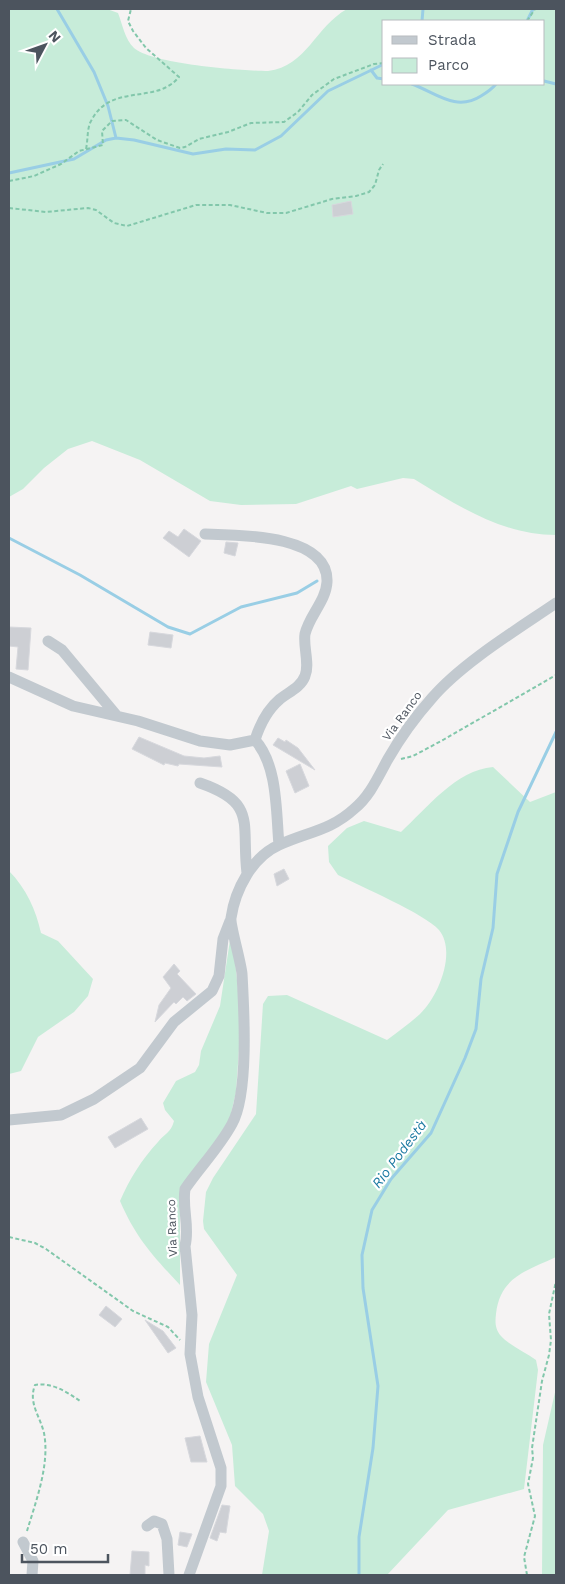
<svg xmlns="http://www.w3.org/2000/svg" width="565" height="1584" font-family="'Work Sans',sans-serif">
<rect width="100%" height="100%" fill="#f5f3f3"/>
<path fill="#c7ecd9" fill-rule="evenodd" d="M9,9H107L118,13C122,23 125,40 134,48C152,64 242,71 268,71C307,66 315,27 347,9H556V535C503,535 458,506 414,479L403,478L357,489L351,486L296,504L241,505L210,501L140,460L92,441L68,449L44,468L23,489L9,497ZM384,21H544V84H384Z
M493,767L530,802L556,792V1257C526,1271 500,1277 496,1314C495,1322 495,1329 501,1336C509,1345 525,1352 536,1360L538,1370L524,1489L448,1510L387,1575H262L269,1531L263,1514L235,1486L232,1445L206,1382L209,1344L237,1275L204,1229L203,1221L206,1192L213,1178L256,1114L263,1004L268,996L287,995L387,1040C398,1032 410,1023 420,1014C438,997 457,952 439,930C425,914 360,886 338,875L329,862L328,846L347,828L364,821L401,832C427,808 456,770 493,767Z
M9,871C26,888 36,910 41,933L58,941L93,979L88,996L74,1012L38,1037L21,1071L9,1074Z
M230,940H233L241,1020L236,1092L230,1118L180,1203V1285C153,1256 136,1238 120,1201C129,1180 142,1159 158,1142C164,1134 171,1133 174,1121L165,1110L163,1103L176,1081L195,1072L199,1065L201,1051L220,1006Z
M556,1388V1575H542L543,1445Z"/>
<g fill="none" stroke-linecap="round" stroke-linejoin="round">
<path stroke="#99cee5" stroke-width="3" d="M57,9L94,72L108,106L116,138
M422,21L423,9
M527,21L533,9
M371,70L377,78L384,79
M544,81L556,84
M412,84C436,93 456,112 481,96C486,93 492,89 496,84
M9,173L74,159L106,140L116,138L134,140L193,154L226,149L255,150L281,136L328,91L384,64
M9,538L80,575L168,627L190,634L241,607L297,593L317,581
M359,1575V1537L373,1448L378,1386L363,1288L362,1255L372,1210L391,1179L431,1133L465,1058L476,1029L481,979L493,928L497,874L518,812L556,732"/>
</g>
<path fill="#cdcfd4" stroke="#d7d8dd" d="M351,201L353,214L333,217L332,205Z
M184,529L201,541L189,557L163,538L169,531L178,537Z
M226,542L238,543L235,556L224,553Z
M9,627L31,628L28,670L16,669L18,647L9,646Z
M150,632L173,635L171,648L148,645Z
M139,737L184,756L204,758L220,756L222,767L179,764L178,766L165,763L164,765L132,749Z
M278,738L285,742L286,740L298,748L315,770L273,745Z
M300,764L309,786L295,793L286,771Z
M284,869L289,879L277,886L274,874Z
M174,964L180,971L177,974L196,994L187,1001L183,997L176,1004L174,1002L155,1022L159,1005L171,988L163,977Z
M141,1118L148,1129L115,1148L108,1137Z
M106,1306L122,1319L115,1327L99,1315Z
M145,1320L163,1331L176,1348L168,1353Z
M200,1436L207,1462H191L185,1438Z
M222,1505L230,1506L226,1533L220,1532L217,1541L210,1538Z
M180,1532L192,1534L187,1547L178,1545Z
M132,1551L149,1552V1566L145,1565V1575H130Z"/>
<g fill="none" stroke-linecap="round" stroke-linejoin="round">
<path stroke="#82c7ab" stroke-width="2" stroke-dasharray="4 2.5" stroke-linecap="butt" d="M527,21L535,9
M86,149C88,140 87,131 90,123C110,81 155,106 179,77L146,48L133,31L128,21L131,9
M9,181L34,176L61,164L79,151L103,145L102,131L112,121L126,120L157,140L180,148L185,147L199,139L228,132L251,123L284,122L298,112L312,95L334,79L374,64L384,63
M9,208L46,212L88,208L96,210L114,223L127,226L196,205H230L267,213H286L332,199L356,196L369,192L375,185L379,170L383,164
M401,759L413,756L443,740L556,675
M9,1237L35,1243L46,1249L133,1311L168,1327L180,1340
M27,1531C36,1501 50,1464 44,1433C40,1416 28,1403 35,1385C52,1382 67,1392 80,1401
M527,1575L524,1557L535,1516L528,1484L533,1458L532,1448L542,1381L549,1355L551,1340L549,1314L556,1281"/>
<path stroke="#c2c9cf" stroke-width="11" d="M205,534C238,535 329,534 327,582C326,601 309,616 305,634C303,647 310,664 305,676C301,687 289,692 280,699C267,710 260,724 255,740
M48,641L62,650L117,716
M9,677L73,706L138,721L200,741L230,745L255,740C278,765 276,813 279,845
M200,783C258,803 241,823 247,873
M9,1120L61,1115L94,1099L140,1068L174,1022L212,991L219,976L223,939L230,921
M147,1526L154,1521L162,1524L167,1539L169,1575
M23,1542L33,1561L32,1575
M189,1575L221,1486V1468L198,1397L190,1354L192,1315L185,1246C190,1227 182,1209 185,1189C200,1167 219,1148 232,1124C249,1094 244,1010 242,974C241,962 230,925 231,918C235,890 252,857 279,845C307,832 330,831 354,809C370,796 378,777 388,759C400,738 416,716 432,698C462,663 518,629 556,603"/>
</g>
<g text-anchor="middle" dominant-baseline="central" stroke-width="4.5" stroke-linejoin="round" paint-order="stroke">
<g font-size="12" fill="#4c545e" stroke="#fff">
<text transform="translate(402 716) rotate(-54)">Via Ranco</text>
<text transform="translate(172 1228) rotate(-92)">Via Ranco</text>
</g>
<g font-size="14" font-style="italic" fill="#1c7aa2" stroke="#fff">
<text transform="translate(399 1154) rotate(-53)">Rio Podestà</text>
</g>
</g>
<rect width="565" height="1584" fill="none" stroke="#4c545e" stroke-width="20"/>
<rect x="382" y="20" width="162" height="65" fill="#ffffff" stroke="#b7bbbf"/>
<rect x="392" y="36" width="25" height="8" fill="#c2c9cf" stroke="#b7bbbf"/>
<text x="428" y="45" font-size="15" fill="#4c545e">Strada</text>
<rect x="392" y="58" width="25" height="15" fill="#c7ecd9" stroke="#b7bbbf"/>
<text x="428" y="70" font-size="15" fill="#4c545e">Parco</text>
<g transform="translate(45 45) rotate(49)" stroke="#ffffff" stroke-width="4" paint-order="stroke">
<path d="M0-4L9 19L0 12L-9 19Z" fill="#4c545e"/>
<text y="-8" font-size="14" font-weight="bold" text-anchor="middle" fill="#4c545e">N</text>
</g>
<path d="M22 1554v8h86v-8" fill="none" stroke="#4c545e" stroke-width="2.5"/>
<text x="30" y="1554" font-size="15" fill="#4c545e" stroke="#ffffff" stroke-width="4" paint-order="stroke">50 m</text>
</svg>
